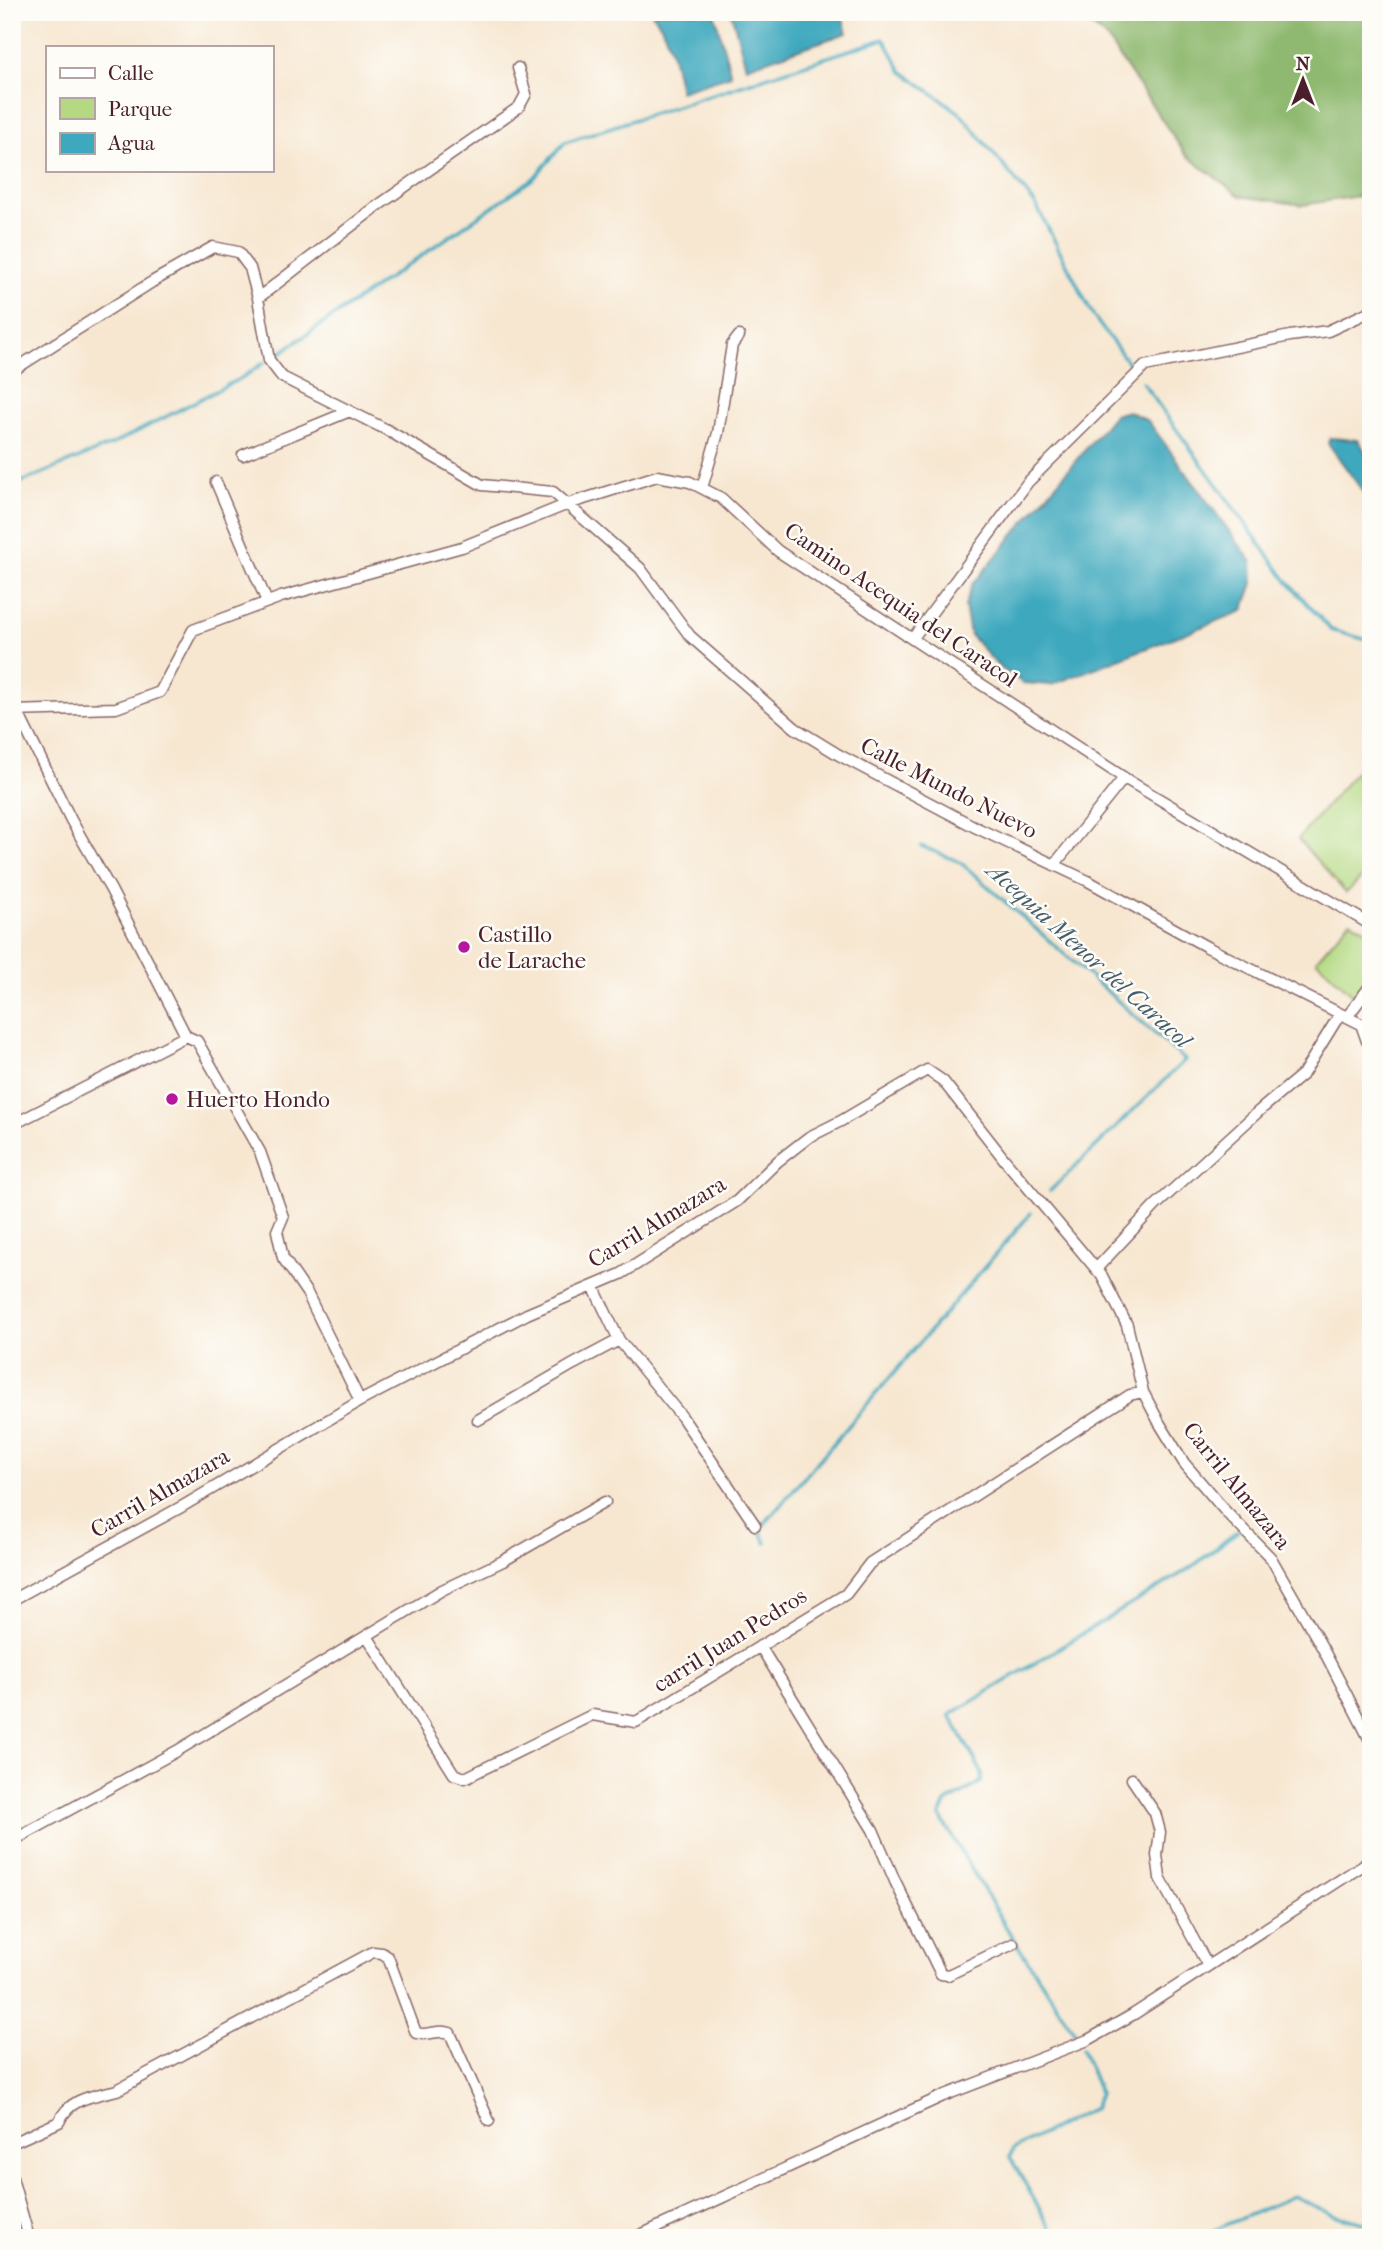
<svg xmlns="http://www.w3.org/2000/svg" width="1383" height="2250" font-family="'IM FELL French Canon',serif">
<rect width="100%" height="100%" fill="#fdfcf7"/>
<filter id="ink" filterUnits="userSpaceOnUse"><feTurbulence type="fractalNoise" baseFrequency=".0143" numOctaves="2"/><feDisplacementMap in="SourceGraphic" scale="14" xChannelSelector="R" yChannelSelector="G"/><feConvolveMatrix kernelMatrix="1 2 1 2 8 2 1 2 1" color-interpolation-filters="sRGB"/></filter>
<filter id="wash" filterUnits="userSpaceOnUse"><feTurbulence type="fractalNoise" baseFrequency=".00686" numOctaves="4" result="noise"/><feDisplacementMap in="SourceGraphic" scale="28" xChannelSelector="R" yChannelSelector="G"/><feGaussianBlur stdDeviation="1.57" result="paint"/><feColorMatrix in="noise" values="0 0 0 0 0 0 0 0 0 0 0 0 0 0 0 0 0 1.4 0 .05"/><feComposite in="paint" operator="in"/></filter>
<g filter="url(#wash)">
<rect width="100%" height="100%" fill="#f7e7d1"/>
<path fill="#b4d982" stroke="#7f7c56" stroke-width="2" d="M1366,760L1371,765V869L1346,893L1298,839Z
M1350,921L1371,932V981L1356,998L1316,960Z"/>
<path fill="#8fb970" stroke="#6c6c4e" stroke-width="2" d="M1070,12H1371V194L1303,205L1240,196L1186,155L1105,36Z"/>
<path fill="#3ea8be" stroke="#446474" stroke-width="2" d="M651,12H714L731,75L680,91C674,64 670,32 651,12Z
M731,12H841L847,33L746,67Z
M1128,411L1148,421L1252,562L1253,583L1243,611L1051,685L1023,683L998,666L970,635L965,606L972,585L1114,415Z
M1330,438L1358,440L1371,461V498L1369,500L1328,443Z"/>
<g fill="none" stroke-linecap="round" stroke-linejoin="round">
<path stroke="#3ea8be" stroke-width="3.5" d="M273,358L534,178L565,142L884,39L902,71L960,113L1036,205L1094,317L1129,364
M1142,382L1287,581L1331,630L1371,641
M12,486L113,444L243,377L265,362
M921,846L960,862L1185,1060L1050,1191
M766,1543L760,1529L1031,1213
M1077,2036L1009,1932L940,1816L946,1803L981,1782L982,1773L950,1715L1192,1567L1238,1531
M1056,2238L1010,2157L1013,2149L1094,2108L1100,2094L1082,2049
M1196,2238L1293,2196L1334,2215L1371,2225"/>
</g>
</g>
<g filter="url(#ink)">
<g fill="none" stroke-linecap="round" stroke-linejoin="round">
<g stroke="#876565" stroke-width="13">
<path id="street" d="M258,298L376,207L519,107L526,94L518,68
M12,371L152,282L213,247L238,252L250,268L258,298L269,360L282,377L387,430L482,485L553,492L640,568L690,636L795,728L839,755L977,828L1088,881L1207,947L1371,1029
M243,455L350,411
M216,482L267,602
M702,488L718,433L732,345L739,336
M913,638L1028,482L1145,366L1290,336L1328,331L1371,311
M12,711L116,708L160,692L193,630L281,597L462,547L568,504L657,476L690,482L721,498L778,551L1129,781L1371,925
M17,711L71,820L111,890L186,1036L197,1041L260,1152L283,1217L277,1231L283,1258L307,1293L360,1401
M1054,865L1124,778
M1347,1017L1371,985
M1361,1024L1367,1041L1371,1046
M12,1125L186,1036
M1096,1269L1155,1206L1259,1111L1303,1074L1340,1014
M593,1286L619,1340L682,1417L755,1525
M478,1420L572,1365L619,1340
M12,1600L183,1506L360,1401L527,1314L621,1274L737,1201L778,1161L809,1137L841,1121L927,1070L943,1081L1004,1159L1102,1276L1127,1325L1143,1392L1160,1424L1184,1463L1226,1512L1271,1558L1322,1647L1371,1742
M367,1636L454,1774L465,1778L592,1715L636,1722L846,1594L870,1563L1130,1395L1143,1392
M760,1646L873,1830L895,1881L941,1974L948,1975L1013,1944
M1132,1779L1155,1813L1160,1832L1157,1855L1160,1878L1208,1966
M12,1841L177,1751L442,1590L503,1561L605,1502
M12,2143L59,2122C69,2098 93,2096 117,2090L373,1952L382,1953L388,1957L416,2033C431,2037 437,2028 450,2033L489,2121
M12,2178L29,2238
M634,2238L943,2096L1088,2040L1134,2014L1371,1860"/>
</g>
<use href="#street" stroke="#fff" stroke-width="10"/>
</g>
</g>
<g fill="#b5179e" stroke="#fdfcf7" stroke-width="2.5">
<circle cx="464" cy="947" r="7"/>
<circle cx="172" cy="1099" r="7"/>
</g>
<g text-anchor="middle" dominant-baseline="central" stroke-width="5" stroke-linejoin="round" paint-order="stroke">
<g font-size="23" fill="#4a1f2b" stroke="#fdfcf7">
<text transform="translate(901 605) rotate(34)">Camino Acequia del Caracol</text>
<text transform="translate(949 788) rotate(27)">Calle Mundo Nuevo</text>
<text transform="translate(657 1222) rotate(-31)">Carril Almazara</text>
<text transform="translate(1237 1486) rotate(51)">Carril Almazara</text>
<text transform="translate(160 1493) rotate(-30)">Carril Almazara</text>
<text transform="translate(730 1640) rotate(-32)">carril Juan Pedros</text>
</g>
<g font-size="23" fill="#4a1f2b" stroke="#fdfcf7" text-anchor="start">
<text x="478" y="934">Castillo<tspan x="478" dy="26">de Larache</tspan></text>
<text x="186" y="1099">Huerto Hondo</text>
</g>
<g font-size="24" font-style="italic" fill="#455d6d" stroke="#fdfcf7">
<text transform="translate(1089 955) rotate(42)">Acequia Menor del Caracol</text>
</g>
</g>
<rect width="1383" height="2250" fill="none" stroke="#fdfcf7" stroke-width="42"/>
<rect x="46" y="46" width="228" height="126" fill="#fdfcf7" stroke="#b5a4a5" stroke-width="2"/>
<rect x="60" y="68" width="35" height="10" fill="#ffffff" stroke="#b5a4a5" stroke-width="2"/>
<text x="108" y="80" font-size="21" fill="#4a1f2b">Calle</text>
<rect x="60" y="98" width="35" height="21" fill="#b4d982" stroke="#b5a4a5" stroke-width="2"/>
<text x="108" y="116" font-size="21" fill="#4a1f2b">Parque</text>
<rect x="60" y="133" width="35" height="21" fill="#3ea8be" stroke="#b5a4a5" stroke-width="2"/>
<text x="108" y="150" font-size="21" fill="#4a1f2b">Agua</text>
<g transform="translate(1303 80)" stroke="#fdfcf7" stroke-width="5" paint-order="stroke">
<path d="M0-5L12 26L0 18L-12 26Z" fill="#4a1f2b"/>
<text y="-10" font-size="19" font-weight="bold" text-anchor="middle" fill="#4a1f2b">N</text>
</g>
</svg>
